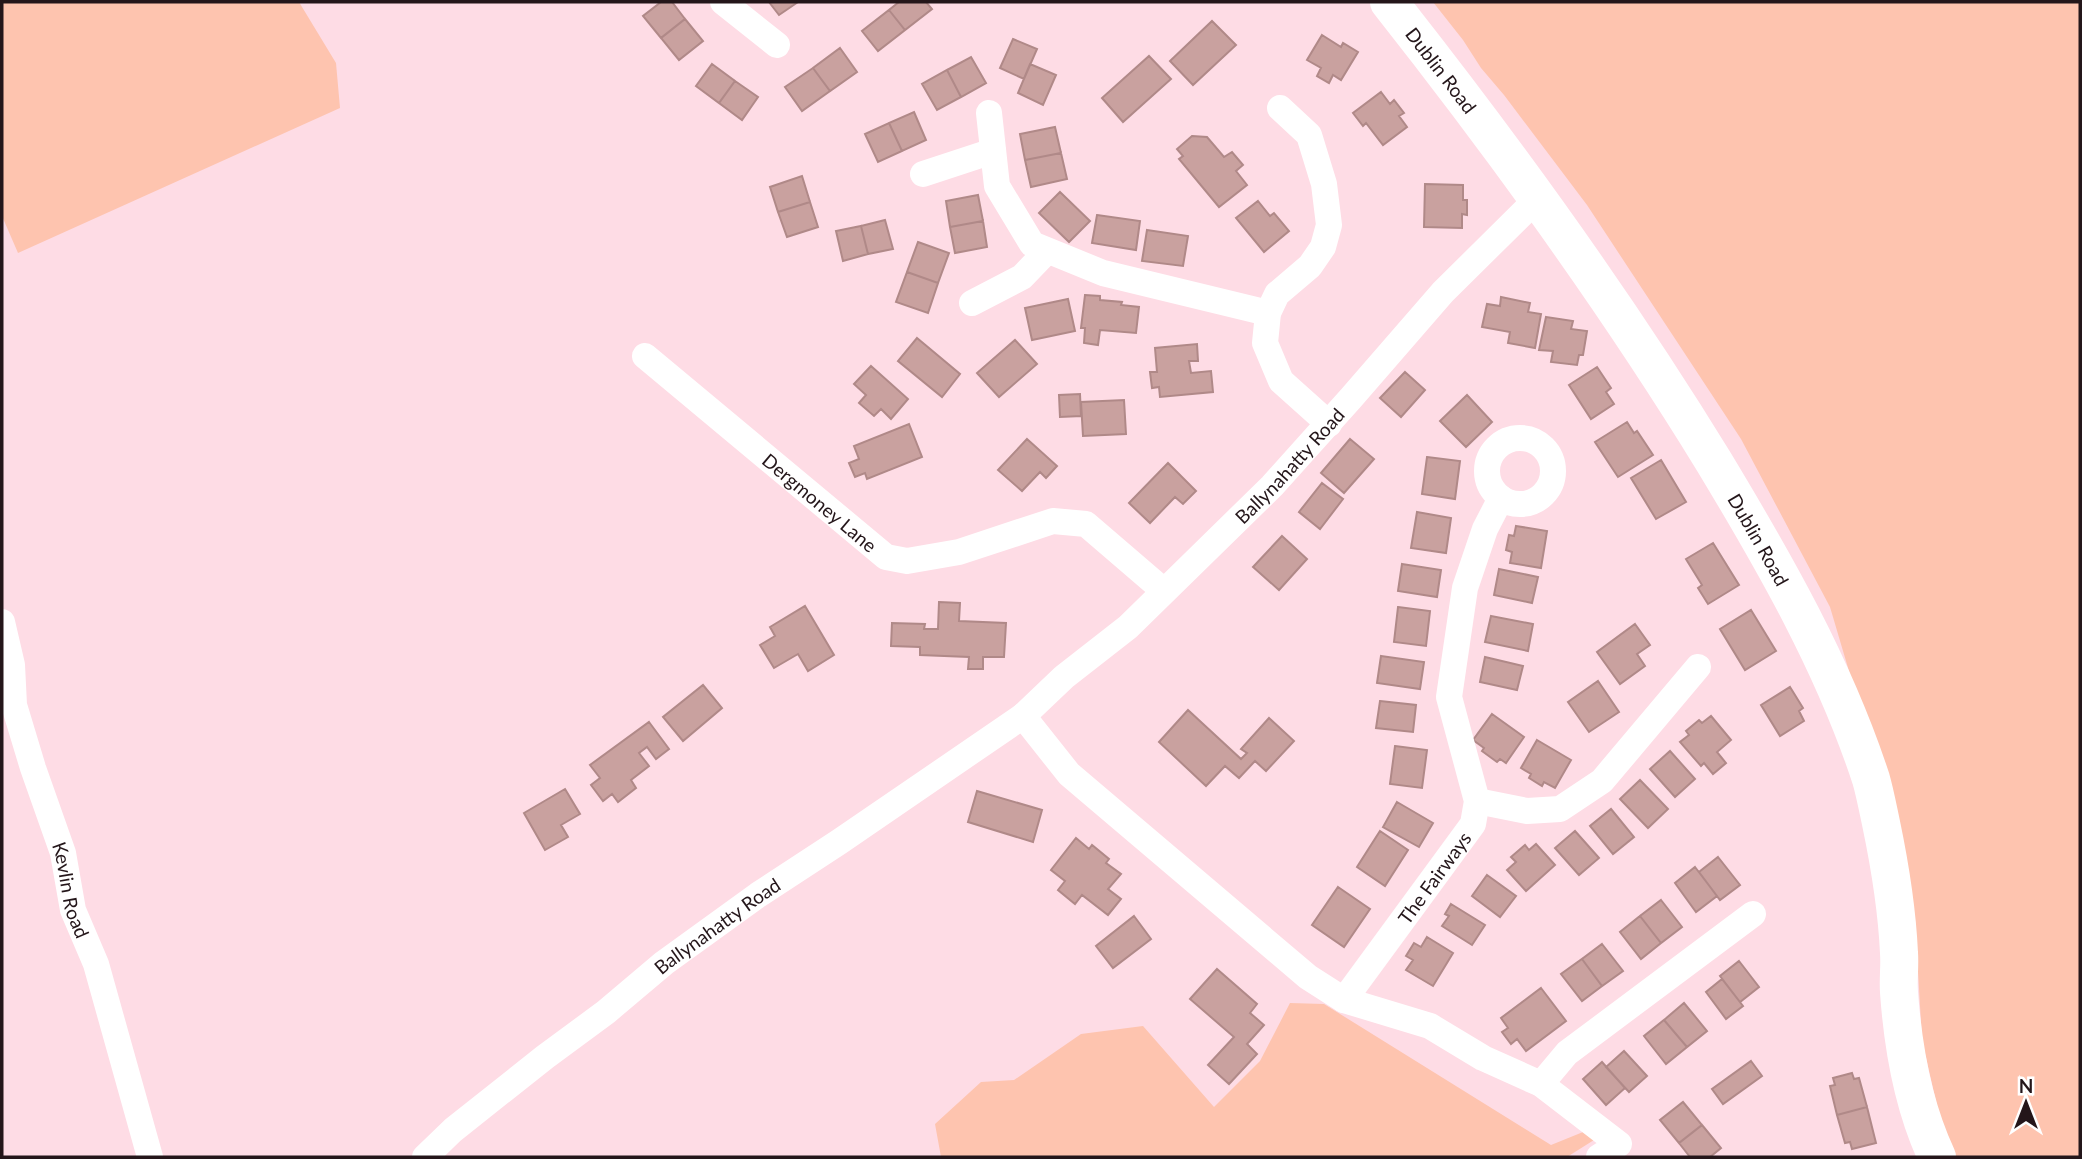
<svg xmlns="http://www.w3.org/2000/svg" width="2082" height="1159" font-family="Lato,sans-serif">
<rect width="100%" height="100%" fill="#fedce5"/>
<path fill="#fec4af" d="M2,2H299L336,63L340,108L18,253L2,216Z
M1433,2H2080V1157H1952L1945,1141L1922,1040L1915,920L1859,705L1830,607L1741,439L1587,205L1504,95L1481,68L1463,40Z
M1290,1003L1324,1004L1551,1145L1588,1130L1594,1140L1567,1157H941L935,1124L981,1082L1014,1080L1081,1034L1143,1026L1214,1107L1260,1061Z"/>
<path fill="#c9a19f" stroke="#b08988" stroke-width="2" d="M661,2H672L685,19L661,38L643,16Z
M769,2H798L779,15Z
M899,2H926L932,9L905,30L889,10Z
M889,10L905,30L878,51L862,31Z
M685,19L703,41L679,60L661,38Z
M1212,21L1236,45L1193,85L1170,61Z
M1322,35L1341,47L1343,43L1358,52L1341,80L1333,75L1329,83L1317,76L1321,68L1307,60Z
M1013,39L1037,49L1024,79L1000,68Z
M840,48L857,72L830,91L813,68Z
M1149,56L1171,79L1123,122L1102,98Z
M971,57L986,83L961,97L947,70Z
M712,64L735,81L719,103L696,86Z
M1030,64L1056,75L1043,105L1018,93Z
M813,68L830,91L802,111L785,87Z
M947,70L961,97L937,110L922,84Z
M735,81L758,97L742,120L719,103Z
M1381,92L1390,104L1394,100L1404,113L1399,116L1407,127L1383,145L1366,123L1363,126L1353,113Z
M914,112L926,140L902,151L889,123Z
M889,123L902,151L878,162L865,134Z
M1055,127L1061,153L1025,160L1020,134Z
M1192,136L1207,137L1224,157L1232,152L1243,165L1236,171L1247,185L1219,207L1179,159L1183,156L1177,149Z
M1061,153L1067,179L1031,187L1025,160Z
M802,176L810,202L778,212L770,187Z
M1425,184L1463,185V200H1467V215L1462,214V228L1424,227Z
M1060,192L1090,221L1069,242L1039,213Z
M978,195L983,221L950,227L946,201Z
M1258,201L1270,216L1274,213L1289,231L1264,252L1236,218Z
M810,202L818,227L787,237L778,212Z
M1097,215L1140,221L1136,250L1092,243Z
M885,220L893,249L868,254L861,226Z
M983,221L987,247L955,253L950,227Z
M861,226L868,254L843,261L836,231Z
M1147,230L1188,236L1183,266L1142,261Z
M918,242L949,253L938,283L907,272Z
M907,272L938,283L928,313L896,302Z
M1085,295L1100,296V300L1122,302L1121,305L1139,307L1136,333L1100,330L1098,345L1084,343L1085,328H1081Z
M1501,297L1530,303L1528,312L1541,314L1535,348L1508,343L1510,332L1482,327L1487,304L1500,306Z
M1068,299L1075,331L1032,340L1025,308Z
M1546,317L1573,321L1571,329L1587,331L1583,355H1579L1577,365L1551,362L1553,351L1539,350Z
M917,338L960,374L942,397L898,361Z
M1015,340L1037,364L999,397L977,373Z
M1197,344L1198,361H1189L1191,373L1211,371L1213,392L1160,397L1159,387L1152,388L1150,372H1157L1155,348Z
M871,366L908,399L891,419L881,409L874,416L859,403L866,395L854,384Z
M1597,367L1611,388L1606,392L1614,404L1591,419L1569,385Z
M1405,372L1425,390L1401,417L1380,398Z
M1080,394L1081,416L1060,417L1059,395Z
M1467,395L1492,422L1466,447L1440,421Z
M1124,400L1126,434L1083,436L1081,402Z
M1627,422L1634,433L1637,431L1653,455L1618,477L1595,442Z
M909,424L922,457L867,479L865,473L855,477L849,463L859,459L854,446Z
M1027,439L1057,466L1046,478L1040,472L1022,491L998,470Z
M1350,439L1374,459L1344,493L1321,473Z
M1427,457L1460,461L1455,499L1422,494Z
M1661,460L1686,502L1656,519L1631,478Z
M1168,463L1196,491L1183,504L1175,497L1150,523L1129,503Z
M1322,483L1343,499L1320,529L1299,512Z
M1417,512L1451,518L1446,553L1411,548Z
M1516,526L1547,531L1541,568L1510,563L1512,552L1506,550L1509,535L1514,536Z
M1282,536L1307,559L1279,590L1253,567Z
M1713,543L1739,585L1708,604L1698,588L1702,585L1686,559Z
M1402,564L1441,570L1437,597L1398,591Z
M1499,569L1538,577L1532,603L1494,595Z
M939,602L960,603L959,621L1006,623L1004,657H983V669H968L969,657L920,655V647L891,646L892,623L925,624L924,629H938Z
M805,606L834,655L808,671L798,654L774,668L760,645L775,636L770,627Z
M1398,607L1430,611L1426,646L1394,642Z
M1751,610L1776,651L1745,670L1720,629Z
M1491,616L1533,624L1528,651L1485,642Z
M1635,624L1650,645L1637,654L1645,666L1620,684L1597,652Z
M1381,656L1424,662L1420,689L1377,683Z
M1485,657L1523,666L1517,690L1480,682Z
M1598,681L1619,712L1589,732L1568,702Z
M703,685L722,708L683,741L663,717Z
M1790,687L1803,708L1799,711L1804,721L1780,736L1761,705Z
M1380,701L1416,705L1413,732L1376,728Z
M1188,710L1241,759L1247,753L1241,749L1269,718L1294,741L1266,771L1255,761L1239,778L1225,766L1206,786L1159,742Z
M1492,714L1524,737L1506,763L1500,759L1497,762L1482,751L1484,748L1473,740Z
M1711,716L1731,740L1717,752L1726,763L1713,774L1704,763L1701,766L1680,742L1689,735L1686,731L1699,720L1702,723Z
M649,722L669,749L656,759L647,747L639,753L649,766L631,780L636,788L618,802L612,794L603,801L591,785L600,778L590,765Z
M1537,740L1571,760L1555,788L1544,782L1542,786L1529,778L1531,774L1521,768Z
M1395,746L1427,750L1422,788L1390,784Z
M1670,751L1695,779L1675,797L1650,769Z
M1640,780L1668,809L1648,828L1620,799Z
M565,789L580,814L561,825L568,837L545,850L524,813Z
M977,791L1042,810L1033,842L968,822Z
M1397,802L1433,823L1419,847L1383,827Z
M1611,809L1634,837L1613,854L1590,826Z
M1380,831L1408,850L1385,886L1357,867Z
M1575,831L1599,858L1579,875L1555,848Z
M1076,838L1089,849L1092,845L1109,859L1106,863L1121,874L1108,889L1121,899L1108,915L1082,895L1075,904L1058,890L1065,881L1051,870Z
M1536,844L1555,865L1526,891L1507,870L1516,862L1511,857L1525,845L1529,850Z
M1718,857L1740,885L1720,900L1699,872Z
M1695,867L1717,896L1696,912L1675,883Z
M1487,875L1516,896L1500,917L1472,896Z
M1338,887L1370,909L1344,947L1312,925Z
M1661,900L1682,927L1661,943L1640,916Z
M1451,904L1485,925L1472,945L1442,926L1449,916L1445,914Z
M1134,916L1151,939L1113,968L1096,946Z
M1640,916L1661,943L1641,959L1620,932Z
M1427,937L1453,953L1433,986L1406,970L1413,960L1406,956L1414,943L1421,947Z
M1602,944L1623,971L1602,986L1582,959Z
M1582,959L1602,986L1582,1001L1561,974Z
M1739,961L1759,987L1740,1002L1720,976Z
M1217,969L1257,1004L1250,1013L1264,1025L1247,1044L1257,1054L1229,1084L1208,1065L1234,1037L1190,999Z
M1722,979L1743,1006L1726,1019L1706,992Z
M1541,988L1566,1021L1526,1051L1517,1039L1511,1044L1502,1032L1508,1028L1501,1018Z
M1684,1003L1707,1031L1687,1047L1664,1020Z
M1664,1020L1687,1047L1666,1064L1644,1036Z
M1624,1051L1647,1076L1629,1092L1606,1067Z
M1751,1061L1762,1076L1723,1104L1712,1089Z
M1602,1062L1625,1088L1606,1105L1583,1079Z
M1852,1073L1854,1079L1859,1078L1867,1107L1837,1115L1830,1086L1835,1085L1833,1078Z
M1683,1102L1702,1125L1679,1143L1660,1120Z
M1867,1107L1876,1143L1852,1149L1850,1142L1845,1143L1837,1115Z
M1702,1125L1721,1148L1710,1157H1690L1679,1143Z"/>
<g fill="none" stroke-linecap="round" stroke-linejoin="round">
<g stroke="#fff" stroke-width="26">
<path d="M723,2L777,45"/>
<path d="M1280,108L1309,135L1324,184L1329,225L1323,247L1310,266L1277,294L1268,313L1265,343L1281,381L1329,424"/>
<path d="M989,113L997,186L1032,244L1103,273L1268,313"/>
<path d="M923,174L993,151"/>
<path d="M972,303L1022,277L1047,251"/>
<path id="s1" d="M645,356L886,557L907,561L959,552L1053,521L1086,524L1164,591"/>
<circle cx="1520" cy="471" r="33"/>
<path id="s2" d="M2,622L12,665L14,705L33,768L63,853L73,910L96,964L150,1157"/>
<path d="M1023,716L1069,774L1308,977L1344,1000L1430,1026L1483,1058L1541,1084L1619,1144L1599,1157"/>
<path d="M1477,801L1527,811L1560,809L1602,781L1698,667"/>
<path id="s3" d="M1344,1000L1473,824L1477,801L1449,697L1465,588L1485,529L1501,498"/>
<path d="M1541,1084L1567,1053L1753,914"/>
<path id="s4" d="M425,1157L453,1130L545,1057L606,1012L664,963L758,895L839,842L1023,716L1064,677L1128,627L1272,486L1351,398L1443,292L1538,198"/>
</g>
<path stroke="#fff" stroke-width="38" id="s5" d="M1389,2C1505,149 1616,302 1714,462C1775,563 1834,666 1871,779C1875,793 1878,809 1881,823C1890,866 1897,909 1899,953C1900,966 1898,979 1899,992C1903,1049 1913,1106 1937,1157"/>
</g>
<g text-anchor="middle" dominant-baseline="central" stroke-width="7" stroke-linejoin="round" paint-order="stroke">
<g font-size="19" fill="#24161a" stroke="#fff">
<text stroke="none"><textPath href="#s5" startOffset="86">Dublin Road</textPath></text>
<text stroke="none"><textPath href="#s4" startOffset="1110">Ballynahatty Road</textPath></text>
<text stroke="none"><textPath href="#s1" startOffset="228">Dergmoney Lane</textPath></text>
<text stroke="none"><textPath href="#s5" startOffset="653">Dublin Road</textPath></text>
<text stroke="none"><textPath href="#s3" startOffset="152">The Fairways</textPath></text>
<text stroke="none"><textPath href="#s2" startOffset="278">Kevlin Road</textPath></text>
<text stroke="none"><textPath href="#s4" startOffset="373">Ballynahatty Road</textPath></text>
</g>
</g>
<rect width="2082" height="1159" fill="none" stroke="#24161a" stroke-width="7"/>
<g transform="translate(2026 1103)" stroke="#ffffff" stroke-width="5" paint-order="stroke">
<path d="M0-5L12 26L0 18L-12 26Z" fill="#24161a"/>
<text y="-10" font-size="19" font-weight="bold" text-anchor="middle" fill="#24161a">N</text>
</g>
</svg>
